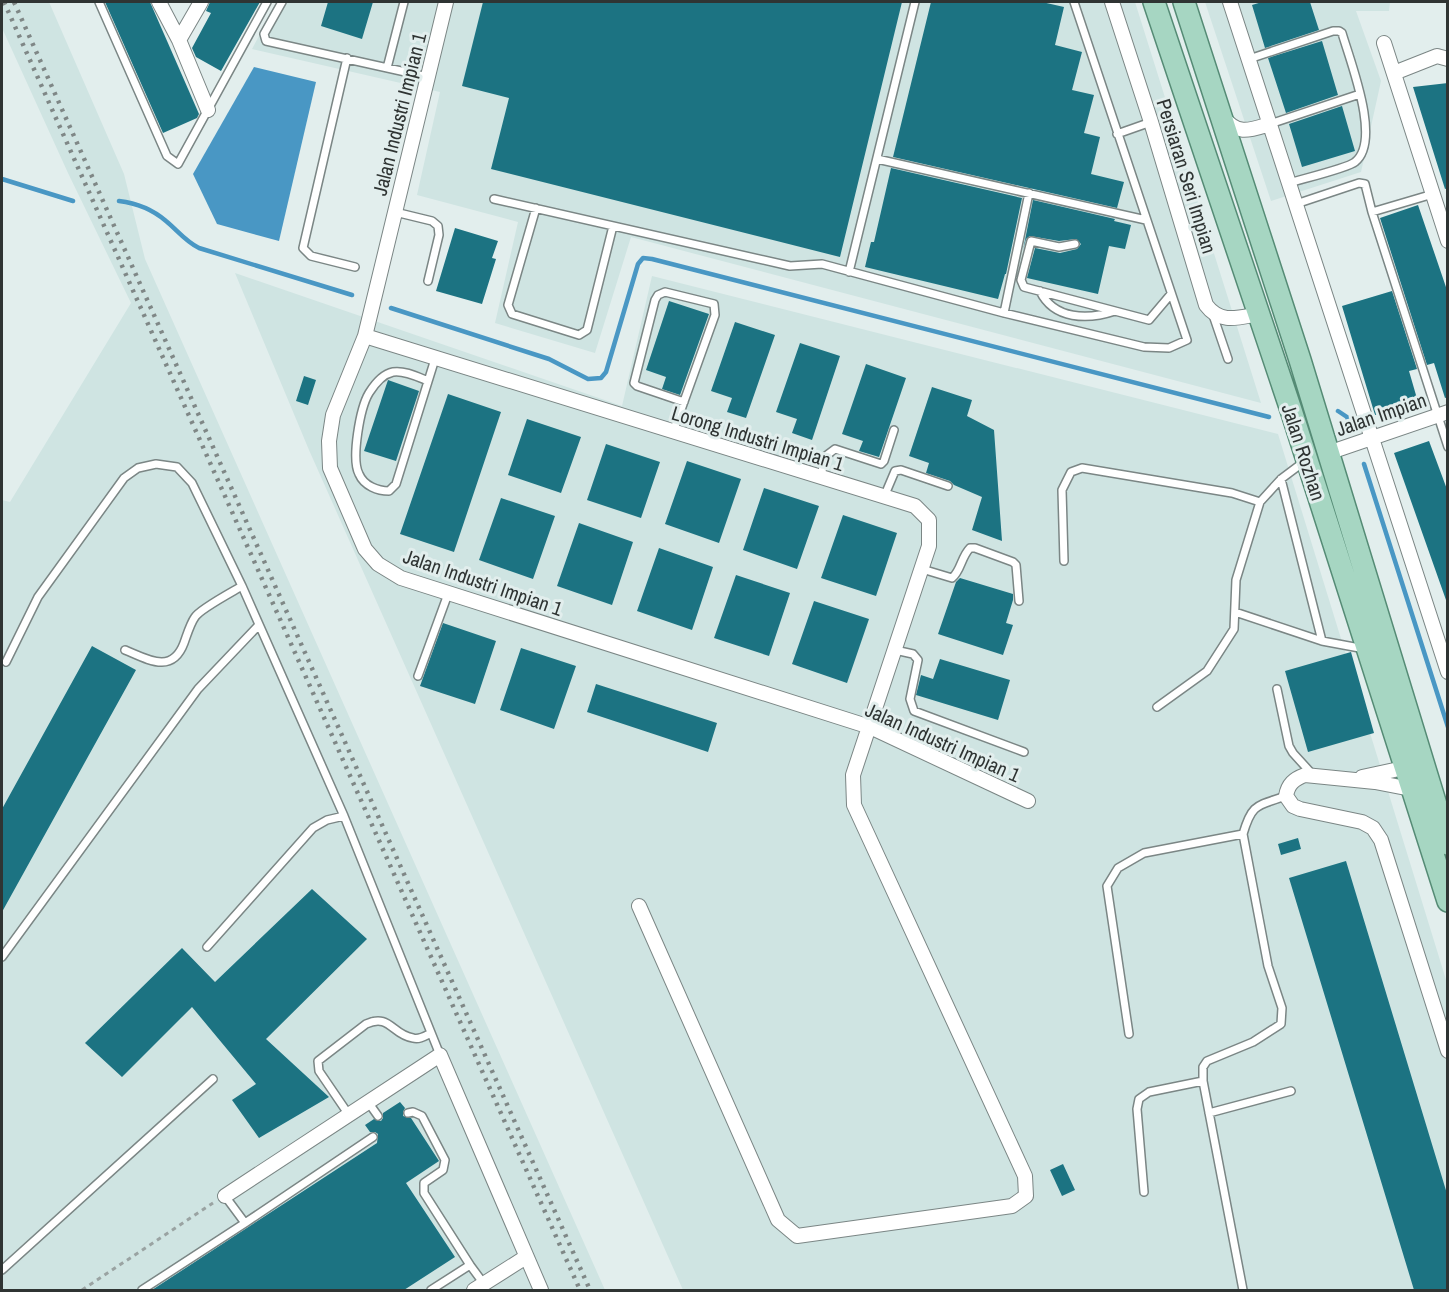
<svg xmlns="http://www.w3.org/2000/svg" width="1449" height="1292" font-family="'Archivo Narrow',sans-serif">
<rect width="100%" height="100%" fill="#e2eeed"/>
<path fill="#cfe4e2" d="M2,2H49L124,174L145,259L605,1290H2V500L10,502L131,303L68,173L2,28Z
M277,2H1135L1261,403L631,237L595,353L495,323L518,222L417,195L440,92L252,49Z
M1205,2H1390L1389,11H1356L1381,81L1361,172L1271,201Z
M235,273L622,406L652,276L1278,434L1447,983V1290H683L309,450Z"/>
<path fill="#4997c4" d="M254,67L316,82L279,241L217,224L193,174Z"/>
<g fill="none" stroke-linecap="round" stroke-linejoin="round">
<path stroke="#4997c4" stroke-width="4.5" d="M2,179L73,201
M119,201C136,203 152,209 166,221C177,230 186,242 199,248L352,295
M391,308L549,359L588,379L601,378L606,372L638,264L643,258L652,259L1269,417
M1338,411L1347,417L1351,426
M1364,464L1448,727"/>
</g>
<path fill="#1c7382" d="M105,2H150L199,114L197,118L163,133Z
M210,2H260L221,71L196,57L192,48L211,13L206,11Z
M328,2H373L362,39L321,26Z
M483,2H902L840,257L491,169L509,98L462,86Z
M931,2H1042L1064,7L1055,45L1082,52L1072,90L1094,95L1084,133L1100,137L1091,174L1124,182L1117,208L893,157Z
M1262,2H1310L1319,30L1265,48L1252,5Z
M1322,41L1338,95L1286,113L1268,58Z
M1448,83V188L1445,189L1413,87Z
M1342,106L1355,151L1302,167L1289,124Z
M891,168L1022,198L1006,274H1005L998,299L865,267L871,242H874Z
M1033,200L1115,219L1114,221L1131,225L1125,249L1109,246L1098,294L1027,278L1035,248L1060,253L1077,249L1081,244L1076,239L1059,241L1030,236L1026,239L1023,250Z
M1418,205L1448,293V397L1445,398L1434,363L1427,365L1380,218Z
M455,228L498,241L492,258L496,259L482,304L436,291Z
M1392,291L1417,369L1409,371L1418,402L1375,415L1342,306Z
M669,301L709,314L680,395L662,389L666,377L646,370Z
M735,322L775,335L746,418L727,412L732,398L711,391Z
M800,343L840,356L812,440L792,433L797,419L776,412Z
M866,364L906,378L879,457L859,451L863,441L842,434Z
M304,376L316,380L308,405L296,401Z
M388,380L419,391L396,461L364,451Z
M932,387L972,400L967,416L994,430L1002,541L972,530L982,497L954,485L950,481L926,473L929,463L909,456Z
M448,394L501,412L454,552L400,534Z
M527,419L581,437L561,493L508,475Z
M1429,441L1448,492V600H1446L1394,453Z
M606,444L660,462L641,518L587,500Z
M687,461L741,479L719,543L665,524Z
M764,488L819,506L797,569L743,550Z
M501,498L555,516L533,579L479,560Z
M843,515L897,533L876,596L821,578Z
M579,523L633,542L612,605L557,586Z
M659,548L713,567L692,630L637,611Z
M736,575L790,593L769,656L714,638Z
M960,578L1013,594V600L1006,623L1013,625L1003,655L938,634L956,582Z
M814,601L869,619L847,683L792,664Z
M443,623L496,641L475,704L420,686Z
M92,646L136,670L2,912V809Z
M521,648L576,666L554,729L500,710Z
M1351,652L1374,733L1308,752L1285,671Z
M940,659L1010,680L998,720L916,695L921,675L933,679Z
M596,684L717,723L708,752L587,712Z
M1298,838L1301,849L1281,855L1278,844Z
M1346,861L1448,1197V1290H1414L1289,878Z
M312,889L367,939L266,1039L329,1097L259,1138L232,1100L256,1084L192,1007L122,1077L85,1043L182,948L215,982Z
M400,1102L405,1108L403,1112V1116L411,1118L439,1161L406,1183L455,1257L404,1290H152L377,1143L378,1134L375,1132H370L365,1125L374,1119L381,1121L383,1118V1113Z
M1063,1164L1075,1190L1062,1196L1050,1170Z"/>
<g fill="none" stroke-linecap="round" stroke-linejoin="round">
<g stroke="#7b8685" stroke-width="10">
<path id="service" d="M99,2L167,156L178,164L267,2
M282,2L264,34L266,41L428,77
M347,58L303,248L311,256L355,267
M1249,59L1333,31H1339L1342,33C1350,61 1382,141 1355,162C1348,168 1302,179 1289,183
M387,68L404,2
M1270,124L1360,94
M1117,134L1151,122
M877,159L1146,220
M494,199L790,266L822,264L1004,313L1144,347L1169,348L1187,340L1074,2
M1296,204L1359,183L1365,184L1372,212L1448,447
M536,208L508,305L512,314L579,335L587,330L613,226
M395,212L432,221L438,226L439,235L428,281
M1372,212L1433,194
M1075,244L1059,247L1031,241L1021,280L1024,287L1149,320L1171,294
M849,272L915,2
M1040,291C1054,320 1088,320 1115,311
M1004,313L1029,193
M1213,315L1228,359
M428,381C418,377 404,370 393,372C383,374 374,385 369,393C360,408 351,459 359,474C364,486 378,491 389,491L396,484L435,359
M673,432L715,315L714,304L665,292L658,295L655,300L634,383L637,386L684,402
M820,477L827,455L835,449L881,464L884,461L894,430
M1281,479L1322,641
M884,497L895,471L901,470L948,486
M1064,561L1062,490L1071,472L1082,468L1232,493L1260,502
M922,569L952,578C961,571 961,557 970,548H975L1013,562L1016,565L1019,601
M1235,612L1322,641L1365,649
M125,650C147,659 172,675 184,643C187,635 190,624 195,617C200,609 232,592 242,586
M895,650L913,654L918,660L910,699L914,711L1024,752
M6,662L38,597L124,478L138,468L156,464L177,467L192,483L242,586L344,816L440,1055
M418,676L448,594
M1277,689L1289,746L1293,753L1313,775
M1157,707L1207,671L1234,629L1236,580L1260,502L1281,479L1305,461
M207,947L313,828L327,820L344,816
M2,957L198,689L258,626
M1129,1034L1107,886L1118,868L1144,853L1243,834
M368,1102L378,1116
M408,1113L413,1112L422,1116L445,1160L443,1170L424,1183V1193L470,1265L431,1290
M1209,1113L1291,1091
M349,1115L319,1071L318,1061L366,1024C390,1013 392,1035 413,1038C419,1040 425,1036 431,1033
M1144,1192L1137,1109L1139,1099L1149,1092L1203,1081
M245,1223L373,1137
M470,1265L484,1284
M2,1270L213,1079
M142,1290L245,1223L225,1196
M1243,1290L1203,1081V1067L1207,1061L1253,1042L1281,1024L1282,1008L1268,966L1243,834C1252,803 1257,806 1286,796"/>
</g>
<g stroke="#7b8685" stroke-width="16">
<path id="minor" d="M159,2L179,40L208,110
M446,2L365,336L333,415L329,441L330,468L365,549L378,564L401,578L870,727L1028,801
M1112,2L1151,122L1206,305C1220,324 1237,318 1258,314
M1230,2L1448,672
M179,40L201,2
M1384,43L1448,241
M1394,73L1437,56L1448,59
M1223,117C1238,136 1250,130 1270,124
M365,336L915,506L929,520V546L853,775L854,805L1025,1176L1026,1196L1012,1206L797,1236L778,1220L639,906
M1328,453L1448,412
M1362,777L1404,768
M1411,789L1375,782L1305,775C1294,779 1288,784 1286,796L1293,806L1300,809L1362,822L1373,828L1381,840L1448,1051
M225,1196L440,1055L541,1290
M474,1290L526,1257"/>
</g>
<g stroke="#558b75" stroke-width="24">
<path id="primary" d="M1154,2L1291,410L1448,901
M1184,2L1300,360L1448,844"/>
</g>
<path stroke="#9aa3a2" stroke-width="3" stroke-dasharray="4.5 4.5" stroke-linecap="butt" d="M82,1290L213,1203"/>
<use href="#service" stroke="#fff" stroke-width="7"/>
<use href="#minor" stroke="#fff" stroke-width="14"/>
<use href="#primary" stroke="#a6d6c2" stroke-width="21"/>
<path stroke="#7f8786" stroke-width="4.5" stroke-dasharray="3 6" stroke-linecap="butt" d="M4,2L580,1290
M14,2L590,1290"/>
</g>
<g text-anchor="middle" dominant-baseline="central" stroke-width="6" stroke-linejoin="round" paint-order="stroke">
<g font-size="20" fill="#2f3433" stroke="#e2eeed">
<text transform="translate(399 114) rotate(-76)">Jalan Industri Impian 1</text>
<text transform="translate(1187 176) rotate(73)">Persiaran Seri Impian</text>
<text transform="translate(1381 414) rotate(-19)">Jalan Impian</text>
<text transform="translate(758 438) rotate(17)">Lorong Industri Impian 1</text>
<text transform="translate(1304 452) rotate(72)">Jalan Rozhan</text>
<text transform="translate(483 582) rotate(19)">Jalan Industri Impian 1</text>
<text transform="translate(943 742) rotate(24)">Jalan Industri Impian 1</text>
</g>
</g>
<rect width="1449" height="1292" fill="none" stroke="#2f3433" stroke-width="6"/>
</svg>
